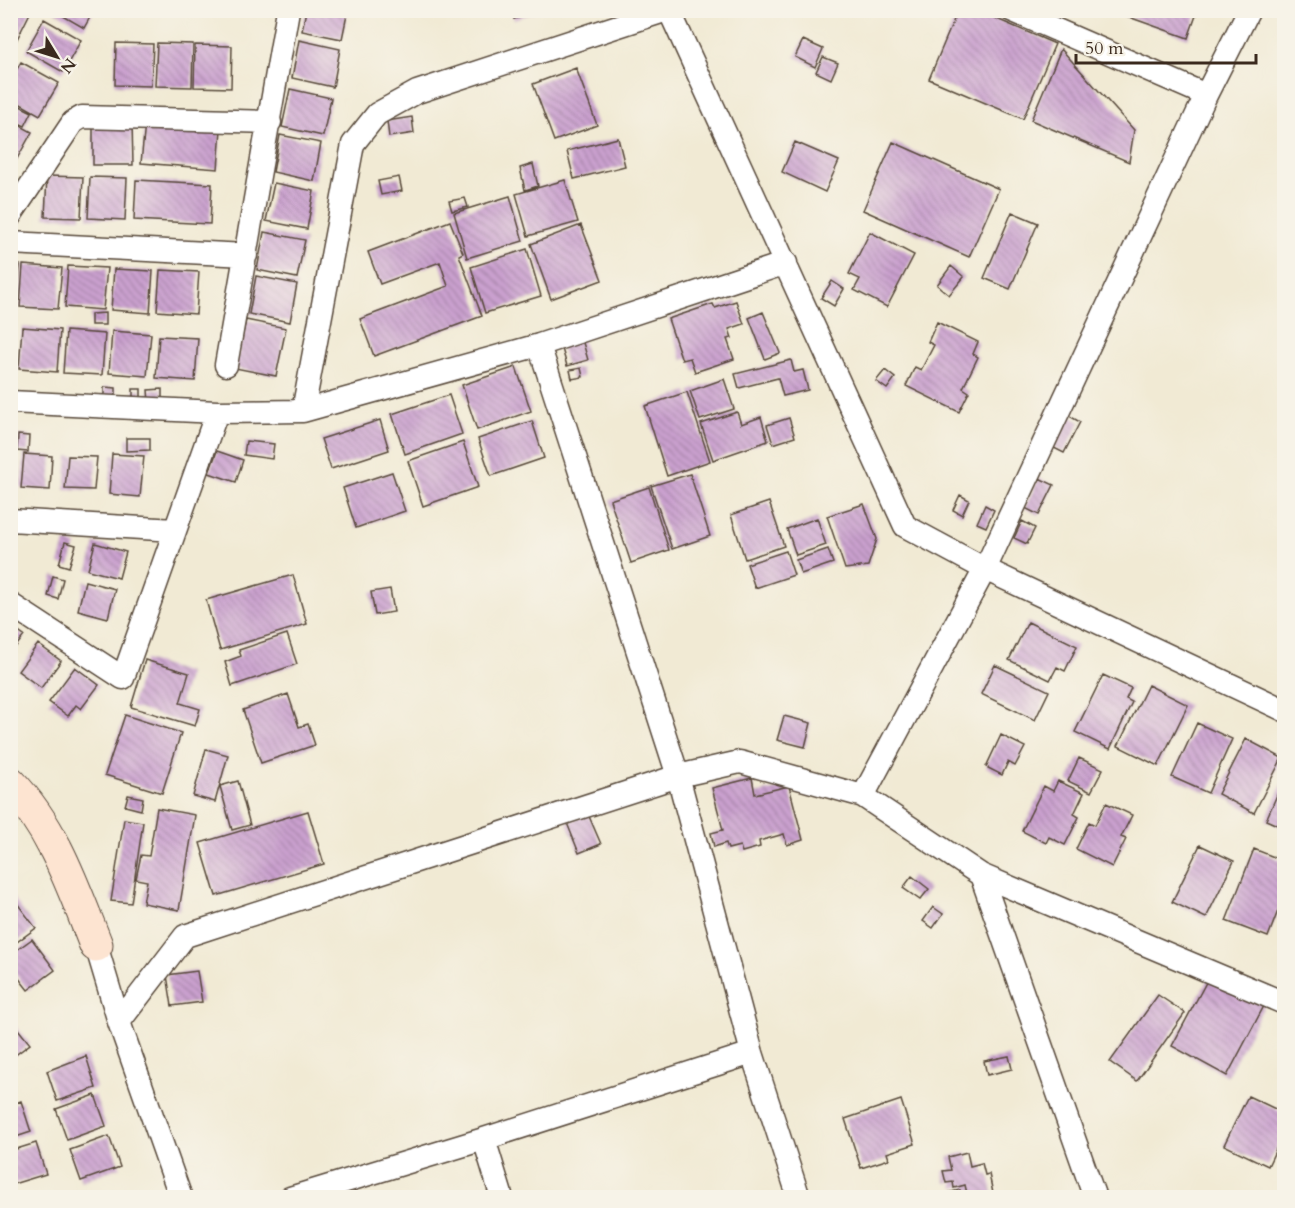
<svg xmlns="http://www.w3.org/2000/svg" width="1295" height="1208" font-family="Cardo,serif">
<defs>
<pattern id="building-back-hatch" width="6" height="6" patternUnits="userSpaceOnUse" patternTransform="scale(1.5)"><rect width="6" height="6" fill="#caa0cf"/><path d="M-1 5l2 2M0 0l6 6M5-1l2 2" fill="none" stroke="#a583a7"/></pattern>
</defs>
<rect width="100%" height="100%" fill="#f7f3e8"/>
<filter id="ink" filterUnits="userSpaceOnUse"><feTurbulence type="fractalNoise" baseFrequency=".0167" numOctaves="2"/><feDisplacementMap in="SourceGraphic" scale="12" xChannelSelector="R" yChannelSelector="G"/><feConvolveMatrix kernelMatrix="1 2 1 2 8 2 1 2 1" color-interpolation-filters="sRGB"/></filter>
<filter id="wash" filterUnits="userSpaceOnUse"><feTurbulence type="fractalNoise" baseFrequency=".008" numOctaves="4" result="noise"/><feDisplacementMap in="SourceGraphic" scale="24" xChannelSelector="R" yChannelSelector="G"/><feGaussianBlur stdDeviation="1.35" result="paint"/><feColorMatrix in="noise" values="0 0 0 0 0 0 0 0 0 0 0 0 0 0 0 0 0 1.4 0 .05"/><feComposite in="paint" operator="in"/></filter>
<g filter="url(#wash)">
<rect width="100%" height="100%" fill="#f1ead4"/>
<g id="blocks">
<path fill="url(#building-back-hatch)" d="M10,10L31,11L15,43L10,41Z
M53,10H94L84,28Z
M306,10H348L342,39L302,31Z
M511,10H540V11L514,19Z
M958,10H976L1055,44L1023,119L929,79Z
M1109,10H1198L1188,38Z
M44,19L81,40L63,72L26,51Z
M299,40L340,49L333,87L292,78Z
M803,40L823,49L815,67L795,57Z
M116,43L153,44L151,86L115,85Z
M157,43L193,44L192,87L155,86Z
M195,45L232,46L231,88L194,87Z
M1061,49L1134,130L1129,162L1031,120Z
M823,57L838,63L831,79L816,72Z
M21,62L59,83L40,115L10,98V81Z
M576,68L597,125L554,141L533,84Z
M290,89L331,98L323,136L282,127Z
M10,101L32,112L25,126L10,119Z
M412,117L414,133L389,137L387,121Z
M10,120L32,132L14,164L10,162Z
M93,122H132L133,165H93Z
M145,124L221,129L218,169L141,163Z
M280,135L321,143L314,181L273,172Z
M618,138L625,166L574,179L567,151Z
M795,142L839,161L825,192L782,172Z
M893,142L999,189L969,257L863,210Z
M533,164L538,186L525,190L520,168Z
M47,176L83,177L81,218L45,217Z
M90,177L127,178L125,220L88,218Z
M399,177L402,191L381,195L378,181Z
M136,180L212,184L210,224L134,220Z
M565,180L578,222L528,236L516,194Z
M274,183L314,191L307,229L266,221Z
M510,196L523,241L467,258L454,213Z
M465,198L468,207L452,211L449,201Z
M1012,212L1038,223L1010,289L984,278Z
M450,221L463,253L459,255L482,316L374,356L360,319L448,286L440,262L380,284L368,252Z
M581,225L602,280L551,299L531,244Z
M264,232L305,240L297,278L257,270Z
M870,232L914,255L887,307L854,290L860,279L849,274Z
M527,249L541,296L485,313L471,267Z
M10,265H20L16,307H10Z
M23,265L62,268L58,309L20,307Z
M68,266L107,268L103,310L65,307Z
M951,266L964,277L949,295L937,285Z
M114,269L153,271L150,313L111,310Z
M160,270L199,272L196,314L157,311Z
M256,276L297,284L290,322L249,314Z
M832,281L844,289L834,306L821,298Z
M736,301L744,324L729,329L732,338L727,339L734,359L695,372L690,358L682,360L668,319L713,304L715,308Z
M763,312L780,353L765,359L749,318Z
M105,313V325H91V314Z
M246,320L286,328L276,376L235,368Z
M937,322L978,342L973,354L978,357L963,388L969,392L959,412L906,386L915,367L921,370L934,345L928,342Z
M22,327L60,330L57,372L19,369Z
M10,328H15L12,365H10Z
M66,331L105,334L102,375L63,373Z
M112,331L151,334L147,376L109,373Z
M159,336L198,338L195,381L156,378Z
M582,339L588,360L567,366L561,345Z
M791,360L794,372L803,370L808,390L783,396L778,378L739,388L735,374Z
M516,367L531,411L477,430L462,385Z
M581,368L583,377L572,379L570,370Z
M885,370L895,378L887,389L876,381Z
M724,379L734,409L700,420L690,391Z
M104,387L116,388V399L104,400Z
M133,389H141V402L133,401Z
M162,389V402H149L148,390Z
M687,392L710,461L667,476L645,406Z
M449,395L462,434L405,454L392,414Z
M737,412L741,424L761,417L768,441L713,460L701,424Z
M1066,414L1080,422L1064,453L1050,446Z
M789,418L795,437L773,444L767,425Z
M380,420L389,450L331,469L321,439Z
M532,421L544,458L491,476L478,439Z
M18,435L29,436L28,452L17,451Z
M126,438H150V450L126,451Z
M246,441L274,444L272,459L244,455Z
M463,442L478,487L423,506L408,461Z
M217,451L243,460L236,482L209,473Z
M24,454L52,456L50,490L21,488Z
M112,454L144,456L140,497L109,494Z
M68,456L97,457L94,490L65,489Z
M392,472L405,511L356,528L343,488Z
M690,474L710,536L672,549L651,486Z
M1039,478L1054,485L1039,515L1025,508Z
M649,487L669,550L631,563L610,500Z
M960,495L969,500L962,515L953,510Z
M769,502L784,546L745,559L731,515Z
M864,504L877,539L868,566L845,569L827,516Z
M985,505L994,510L986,527L977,523Z
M817,518L826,545L796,555L787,529Z
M1022,521L1035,528L1027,544L1014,538Z
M65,542L76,545L69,567L59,564Z
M95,543L126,552L119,578L88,570Z
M828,549L833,563L801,574L796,560Z
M786,551L794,575L755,588L747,564Z
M293,575L307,624L220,650L206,600Z
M53,576L63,579L58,599L48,596Z
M85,581L115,589L108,618L78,610Z
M390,589L394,612L375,615L371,592Z
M1028,622L1077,646L1065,671L1057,667L1050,680L1009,660Z
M10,626L24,636L10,654Z
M287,634L297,664L232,686L225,662L241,656L239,650Z
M38,644L61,661L41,688L18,671Z
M145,660L189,673L180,703L200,709L195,726L131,707Z
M995,665L1049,691L1035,720L981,694Z
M75,667L99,685L81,709L76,705L68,716L49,702Z
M1103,675L1131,688L1126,699L1132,702L1110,749L1075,732Z
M1148,685L1188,705L1158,766L1118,746Z
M288,694L299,727L308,724L315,745L261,763L243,710Z
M125,715L181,733L162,793L105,775Z
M784,716L811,723L805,747L777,740Z
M1197,723L1232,739L1208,793L1172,777Z
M1001,735L1025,747L1015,766L1008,762L1002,775L986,767Z
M1246,739L1282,758L1254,813L1218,794Z
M206,749L228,755L215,802L193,796Z
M1079,758L1103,769L1091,792L1068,781Z
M752,778L755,794L789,786L803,840L787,845L784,834L759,841L760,847L742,852L740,846L728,849L726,843L714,847L711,833L723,830L712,788Z
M1284,779V828L1266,820Z
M238,781L250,825L232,830L220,786Z
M1058,781L1084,793L1074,814L1079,817L1065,845L1049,837L1046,843L1022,831L1044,786L1053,791Z
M128,795L143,798L141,810L125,806Z
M1106,803L1132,815L1121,837L1126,839L1112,867L1076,849L1089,822L1095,825Z
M157,808L195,815L179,910L143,903L147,881L136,879L141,855L149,856Z
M308,811L324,864L216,896L200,843Z
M588,814L601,844L579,853L567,823Z
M124,819L143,822L131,903L111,901Z
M1200,845L1234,861L1206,918L1172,902Z
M1254,849L1284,861V895L1268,937L1226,921Z
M912,876L929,889L920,900L903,888Z
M13,898L36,928L10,947V900Z
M933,907L943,914L933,928L923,921Z
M32,939L55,970L28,990L10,967V955Z
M197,971L202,1002L172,1006L167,975Z
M1210,975L1265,1004L1227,1076L1172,1046Z
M1158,995L1185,1013L1137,1081L1110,1062Z
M10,1019L30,1044L10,1059Z
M86,1056L96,1088L57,1101L47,1071Z
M1009,1056L1012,1069L987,1075L984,1061Z
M95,1095L106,1126L67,1140L56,1109Z
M1248,1096L1284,1113V1132L1268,1166L1224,1145Z
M901,1100L915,1144L887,1153L889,1159L861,1168L845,1119Z
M21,1101L31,1132L10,1139V1105Z
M109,1136L120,1167L81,1181L70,1150Z
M36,1143L46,1174L10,1185V1151Z
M967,1152L970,1166L982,1163L985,1175L989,1174L994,1198H968L965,1185L954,1188L953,1182L946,1183L943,1171L951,1170L948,1157Z
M960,1190L962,1198H939V1195Z"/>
</g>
</g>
<g filter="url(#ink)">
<use href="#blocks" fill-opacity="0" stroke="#564739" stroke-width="1.5"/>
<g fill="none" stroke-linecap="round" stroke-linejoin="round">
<g stroke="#564739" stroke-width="25">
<path id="street" d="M669,10L905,526L985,569L1284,710
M1011,10L1206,95
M10,216L73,122L82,117L270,122
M10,243L246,255
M539,345L678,776L752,1053L799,1198
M226,365L288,10
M10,402L217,412L303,411L539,345L786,263
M303,411L353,144L377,114L417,92L667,10
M10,520L175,530
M10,604L123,678L217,412
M863,796L985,569L1206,95L1249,10
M981,875L1284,1003
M96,945L119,1022L181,1198
M119,1022L185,936L678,776L740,762L863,796L981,875L1095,1198
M290,1198L484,1139
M502,1198L484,1139L752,1053"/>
</g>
<g stroke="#564739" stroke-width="35">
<path id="secondary" d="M10,783C54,829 73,887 96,945"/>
</g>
<use href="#street" stroke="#fff" stroke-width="22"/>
<use href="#secondary" stroke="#fde4d1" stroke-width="33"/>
</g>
</g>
<rect width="1295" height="1208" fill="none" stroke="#f7f3e8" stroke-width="36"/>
<g transform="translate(57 57) rotate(128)" stroke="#f7f3e8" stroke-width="4.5" paint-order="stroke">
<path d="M0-4.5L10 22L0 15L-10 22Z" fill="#3b2a1e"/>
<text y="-9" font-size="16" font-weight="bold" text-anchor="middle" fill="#3b2a1e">N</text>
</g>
<path d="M1076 54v9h180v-9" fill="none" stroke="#3b2a1e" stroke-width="3"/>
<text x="1085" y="54" font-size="18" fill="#3b2a1e" stroke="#f7f3e8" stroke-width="4.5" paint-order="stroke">50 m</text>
</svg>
